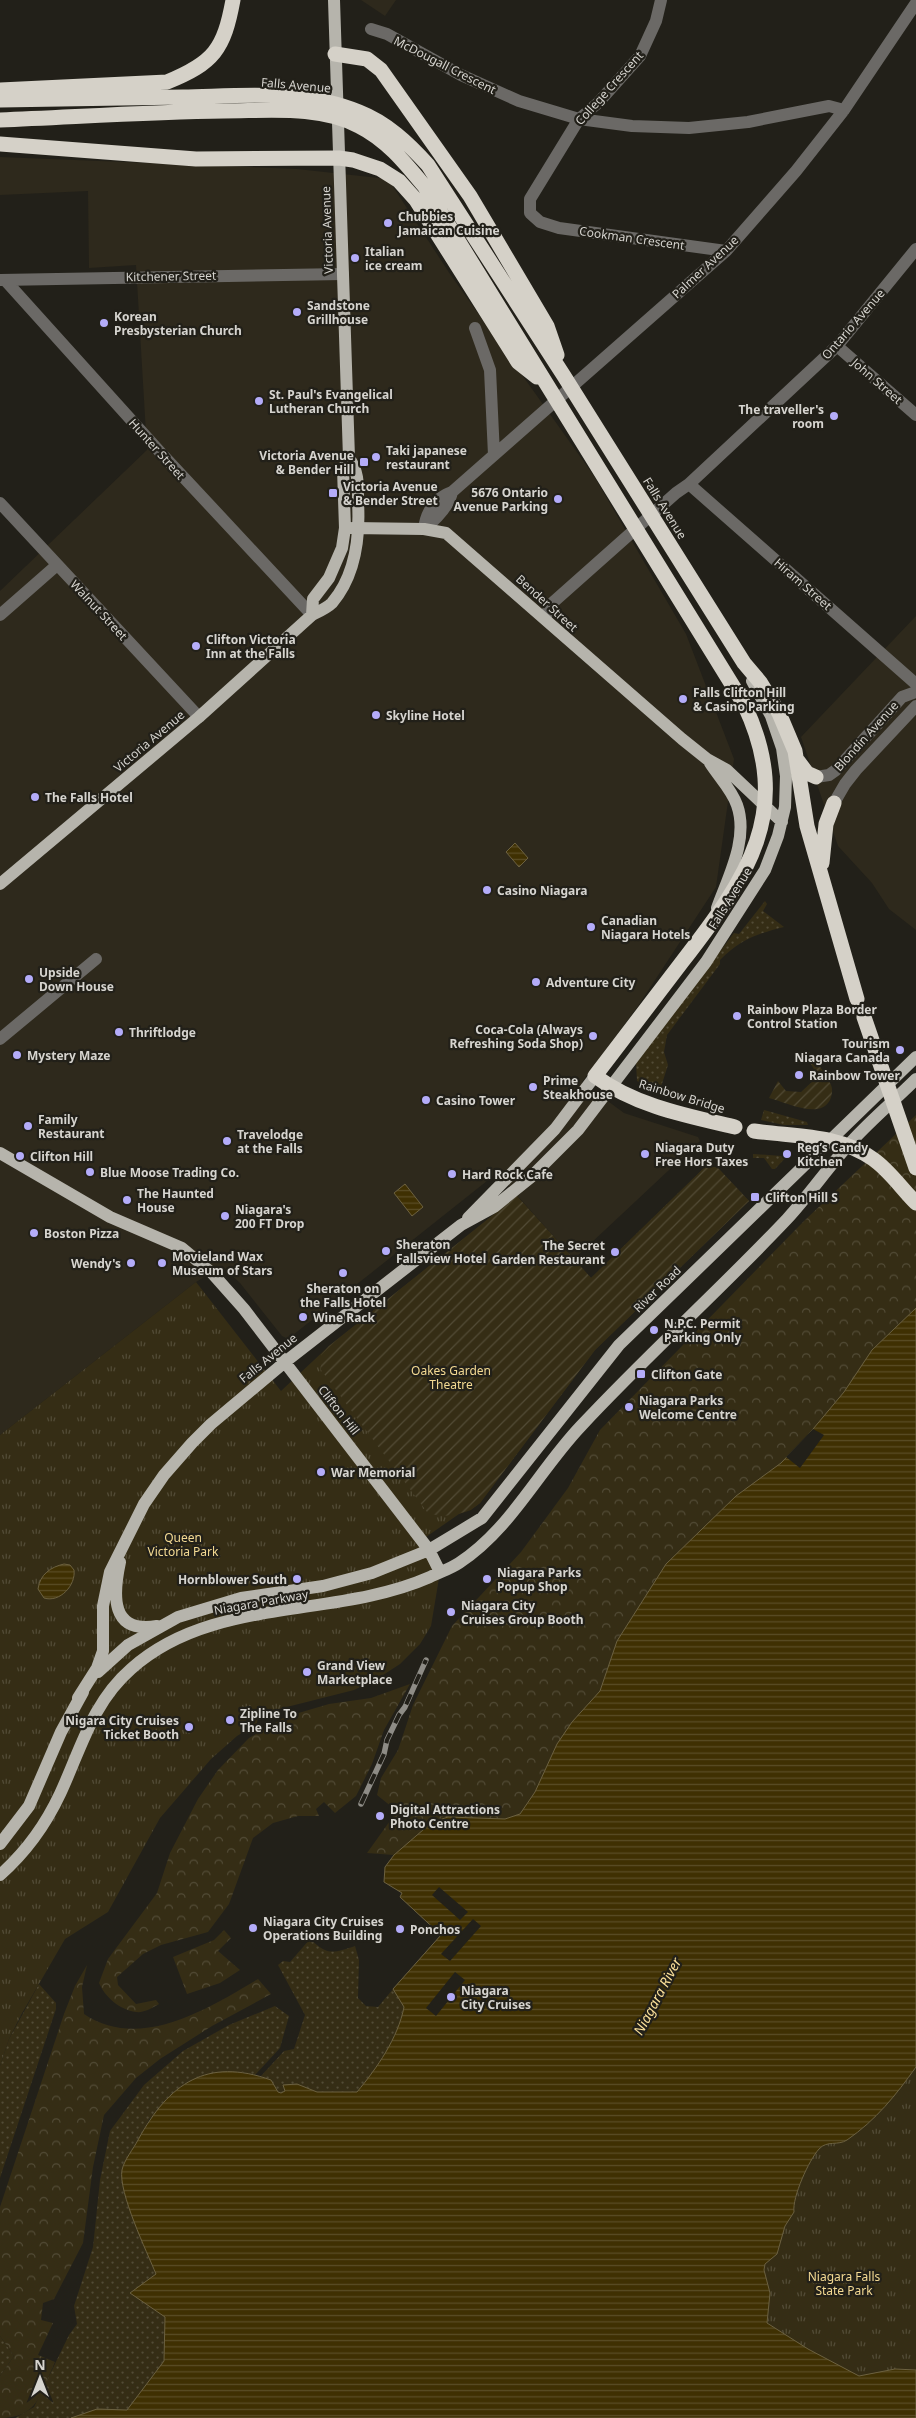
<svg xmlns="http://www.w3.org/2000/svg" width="916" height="2418" font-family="'Noto Sans',sans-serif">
<defs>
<pattern id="grass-dots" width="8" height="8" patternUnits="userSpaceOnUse" patternTransform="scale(1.25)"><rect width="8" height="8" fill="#352d15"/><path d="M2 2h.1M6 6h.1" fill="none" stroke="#524b36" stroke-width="1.8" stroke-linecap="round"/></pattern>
<pattern id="forest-crowns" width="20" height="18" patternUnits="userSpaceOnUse" patternTransform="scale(1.25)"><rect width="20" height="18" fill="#352d15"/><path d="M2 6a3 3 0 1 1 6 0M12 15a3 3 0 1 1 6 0" fill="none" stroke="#524b36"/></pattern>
<pattern id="park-tufts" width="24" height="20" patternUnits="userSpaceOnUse" patternTransform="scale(1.25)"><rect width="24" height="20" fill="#352d15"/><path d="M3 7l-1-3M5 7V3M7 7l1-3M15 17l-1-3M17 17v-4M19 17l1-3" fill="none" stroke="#524b36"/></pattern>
<pattern id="garden-furrows" width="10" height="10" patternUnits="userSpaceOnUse" patternTransform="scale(1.25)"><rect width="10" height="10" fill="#352d15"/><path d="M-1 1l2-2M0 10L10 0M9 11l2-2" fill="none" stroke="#524b36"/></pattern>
<pattern id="water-rules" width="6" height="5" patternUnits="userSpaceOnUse" patternTransform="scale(1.25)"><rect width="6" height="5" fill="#3f3002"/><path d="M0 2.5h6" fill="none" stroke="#5a4d26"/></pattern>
</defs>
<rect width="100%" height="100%" fill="#222019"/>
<path fill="#2e291c" d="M361,0H396L385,16Z
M0,157L297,169L388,179L450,274L594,476L686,634L734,759L716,887L638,1006L582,1082L624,1113L698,1137L700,1141L574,1259L497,1173L288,1339L282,1336L240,1283L222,1266L196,1282L0,1435V591L147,450L136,265L89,268L88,191L0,195Z
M916,616V930L889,909L872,883L838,846L801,737Z"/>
<path fill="url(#grass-dots)" d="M765,901L767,904L763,911L784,927C756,934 740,940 720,960V964L667,1035L664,1052L668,1065L659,1093L637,1081L636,1063L646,1047L734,933L739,934Z
M764,1110L807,1122L808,1125H784L761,1120Z
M791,1152L775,1169H772L764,1158H753V1154L782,1156Z
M310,1939C328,1956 333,1953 355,1946L359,1960L358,1998L366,2006L378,2007L393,1989L404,2007C398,2038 377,2068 357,2092H317L297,2084L283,2085L285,2091L282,2093L278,2092L271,2080L261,2076L284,2051L294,2049L305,2015L278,1965L283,1961L290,1962Z
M39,1984L56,2003V2009L0,2178V2066L9,2039Z
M275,2006L289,2016L280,2048L255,2075L242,2072L150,2118L122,2170L127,2203L156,2274L165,2317L164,2361L127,2410L97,2409L71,2418H15L34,2407L69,2335L77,2324L74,2306L93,2247L100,2180L110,2131L144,2085L183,2051L229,2025Z
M0,2336L14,2356L0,2376Z"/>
<path fill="url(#forest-crowns)" d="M916,1115V1308L872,1350L844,1392L808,1435L781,1463L736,1496L666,1564L617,1641L600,1691L572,1722L535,1792L520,1814L505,1819L448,1817L431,1823L394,1855L367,1853L397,1811L377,1795L381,1778L398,1750L413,1705L452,1626L521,1552L568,1488L600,1430L804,1221Z
M410,1684L384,1730L372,1764L356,1796L335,1813L324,1802L316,1809L319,1816H298L273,1823L253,1838L229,1904L208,1932L161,1945L143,1954L117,1977L118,1985L136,2004L156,2000L159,2004C152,2008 144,2013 136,2012C120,2010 105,1997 99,1983L108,1959L157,1893L170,1853L198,1799L218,1770L249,1738L285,1717L329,1704L371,1698Z
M224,1930L231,1938L218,1951L240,1970L220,1983L187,1994L173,1957L214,1940Z
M87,1965L82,1987L84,2014C140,2052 209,2008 258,1979L271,1994L212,2026L160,2059L136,2078L104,2115L93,2167L83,2243L54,2299L43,2303L41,2320L53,2323L38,2355L55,2362C41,2392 39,2418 0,2418V2376L14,2356L0,2336V2207L64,2014L75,1986Z"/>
<path fill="url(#park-tufts)" d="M705,1167H717L749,1201L595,1350L480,1503L471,1510L459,1514L426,1537L440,1572L431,1626L420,1644L400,1664L377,1679L354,1690L267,1712L258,1711L257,1724L237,1736L211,1759L160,1818L108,1912L65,1939L21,2015L9,2039L0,2066V1435L196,1282L281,1391L329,1346L517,1196L591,1278Z
M916,2067V2370L895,2369L859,2377L808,2349L767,2323L770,2293L764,2270L765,2264L777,2254L785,2226L794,2212C792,2197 809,2160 819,2149C827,2140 838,2146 847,2140C876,2120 896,2095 916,2067Z"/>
<path fill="url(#garden-furrows)" d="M809,1052C816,1062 826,1073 831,1085C833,1090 832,1095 830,1100C820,1120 785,1102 769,1098L778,1081L786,1091L801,1092L816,1078C814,1068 812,1062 802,1058Z
M705,1167H717L749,1201L595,1350L480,1503C467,1514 442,1520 427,1512L321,1370V1355L329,1346L517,1196L591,1278Z"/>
<path fill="url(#water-rules)" stroke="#6c6140" d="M515,843L528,858L519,867L506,852Z
M405,1184L423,1207L412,1216L394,1193Z
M916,1308V2067C896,2095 876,2120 847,2140C838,2146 827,2140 819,2149C809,2160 792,2197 794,2212L785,2226L777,2254L765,2264L764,2270L770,2293L767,2323L808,2349L859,2376L895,2369L916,2370V2418H71L97,2409L127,2410L164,2361L165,2317L130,2293L156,2274C147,2252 118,2192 122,2170C124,2160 134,2148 138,2140C169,2083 207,2057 271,2080L278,2092L281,2093L285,2091L283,2085L297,2084L317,2092H357C377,2068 398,2038 404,2007L393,1989L441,1935L400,1897L402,1893L384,1882L385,1867L394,1855L431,1823L448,1817L505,1819L520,1814L535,1792L557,1744L572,1722L600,1691L617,1641L666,1564L736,1496L781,1463L808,1435L844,1392L872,1350Z
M64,1564L70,1565L74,1570C76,1585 60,1603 44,1598L38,1589C40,1574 51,1567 64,1564Z"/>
<path fill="#222019" d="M813,1429L824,1435L800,1468L786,1457Z
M439,1887L468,1912L460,1920L432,1895Z
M473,1919L481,1926L450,1961L441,1954Z
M455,1972L465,1980L436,2016L426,2008Z"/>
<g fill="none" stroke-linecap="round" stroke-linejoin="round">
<path stroke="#6b6966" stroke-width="12" d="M661,0L656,21L640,56L598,103L579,119L530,199V213L540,222L559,228L726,251
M371,29L387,34L461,75L519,101L579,119L632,126L689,128L748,122L829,106L844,110
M0,280L343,274
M5,280L160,452L312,615
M475,328L490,370L494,455
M837,346L916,415
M689,484L916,684
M0,503L199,717
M424,529C426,512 435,498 452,492L726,251L796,171L844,110L916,3
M424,529C435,520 449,507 452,492
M0,615L57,565
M545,619L550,605L676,493L689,484L837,346L916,249
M816,777L829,775L836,770L902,697L916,692
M834,803L845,784L856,770L916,706
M0,1039L96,959"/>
<path stroke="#b6b4ac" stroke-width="12" d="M352,528L424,529L446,533L682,739L707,759L727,770L782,822
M312,615L313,599L329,578L342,548L345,528L343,469L349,458L334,0
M710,763C719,777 732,790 737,805C749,839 728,877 717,908
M0,884L199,717L312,615C318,612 327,608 332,603C356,575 360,537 358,502C358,485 359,472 349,458
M0,1153L110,1217L182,1248L212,1273L244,1309L429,1550L440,1572
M468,1218L555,1129L595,1076
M120,1562C113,1595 110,1634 157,1626
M98,1672L128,1645L178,1617L241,1598L323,1586L372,1573L429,1550L482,1518L619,1345L916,1057
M78,1698L97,1668L103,1651V1606L110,1572L144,1504L164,1475L192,1443L211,1424L285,1362L461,1225L494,1207L531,1177L578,1130L706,962L765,870L778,836L785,807L786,776L782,748L771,716L752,681
M0,1844L29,1806L61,1732L83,1692
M0,1875C26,1852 45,1826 60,1794C81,1749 92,1703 131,1669C212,1596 335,1619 430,1577C440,1572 450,1569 459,1563C511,1529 539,1470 581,1426C647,1355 720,1290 787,1219C810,1194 829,1166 852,1141C872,1119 895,1100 916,1079"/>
<path stroke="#d5d1c8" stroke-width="15" d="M335,54L367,59L381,70L470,196L547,326L557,355
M0,90L167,82C214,63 224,49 233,0
M0,100C61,99 122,98 183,97C241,96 304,89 359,112C387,123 408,143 428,165L564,376L744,663L760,682L779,713L795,751L807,826L857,999
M0,120C75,117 150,112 224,111C268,111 319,105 359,126C387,140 406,164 425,187L744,704C795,811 747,878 682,962C653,1000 624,1038 595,1076C635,1106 688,1116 735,1127
M0,144L196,159L339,158L353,160L380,169L399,181L416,200L518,362L537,377
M798,761L807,773L816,777
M822,863L826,824L834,803
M864,1017L916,1168
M754,1131C795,1137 838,1134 873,1159C889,1170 902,1189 916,1203"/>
<g stroke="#8e8c86" stroke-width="5.5">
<path id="rail" d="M361,1804L384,1754L387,1740L399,1715L405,1707L426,1660"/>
</g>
<use href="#rail" stroke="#222019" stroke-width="4" stroke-dasharray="11" stroke-linecap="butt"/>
</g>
<g fill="#b4acf9" stroke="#222019" stroke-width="2">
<circle cx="388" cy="223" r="5"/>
<circle cx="355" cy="258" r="5"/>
<circle cx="297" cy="312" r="5"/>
<circle cx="104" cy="323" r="5"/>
<circle cx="259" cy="401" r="5"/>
<circle cx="834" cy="416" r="5"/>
<circle cx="376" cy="457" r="5"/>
<rect x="359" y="457" width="10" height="10" rx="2.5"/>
<rect x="328" y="488" width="10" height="10" rx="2.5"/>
<circle cx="558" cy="499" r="5"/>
<circle cx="196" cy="646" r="5"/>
<circle cx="683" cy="699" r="5"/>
<circle cx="376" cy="715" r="5"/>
<circle cx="35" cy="797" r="5"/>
<circle cx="487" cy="890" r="5"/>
<circle cx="591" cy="927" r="5"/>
<circle cx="29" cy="979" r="5"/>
<circle cx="536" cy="982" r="5"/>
<circle cx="737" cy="1016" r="5"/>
<circle cx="119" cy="1032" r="5"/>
<circle cx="593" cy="1036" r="5"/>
<circle cx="900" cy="1050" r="5"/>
<circle cx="17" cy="1055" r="5"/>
<circle cx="799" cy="1075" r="5"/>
<circle cx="533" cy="1087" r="5"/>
<circle cx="426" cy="1100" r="5"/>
<circle cx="28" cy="1126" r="5"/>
<circle cx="227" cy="1141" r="5"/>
<circle cx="645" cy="1154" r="5"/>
<circle cx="787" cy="1154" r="5"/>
<circle cx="20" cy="1156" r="5"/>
<circle cx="90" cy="1172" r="5"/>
<circle cx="452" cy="1174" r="5"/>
<rect x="750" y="1192" width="10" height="10" rx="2.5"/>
<circle cx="127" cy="1200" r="5"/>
<circle cx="225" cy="1216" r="5"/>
<circle cx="34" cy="1233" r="5"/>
<circle cx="386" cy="1251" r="5"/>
<circle cx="615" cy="1252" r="5"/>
<circle cx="131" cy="1263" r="5"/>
<circle cx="162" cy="1263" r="5"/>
<circle cx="343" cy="1273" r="5"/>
<circle cx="303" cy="1317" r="5"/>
<circle cx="654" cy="1330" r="5"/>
<rect x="636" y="1369" width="10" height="10" rx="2.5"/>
<circle cx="629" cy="1407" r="5"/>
<circle cx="321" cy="1472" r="5"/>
<circle cx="297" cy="1579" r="5"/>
<circle cx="487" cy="1579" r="5"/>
<circle cx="451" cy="1612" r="5"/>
<circle cx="307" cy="1672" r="5"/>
<circle cx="230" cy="1720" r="5"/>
<circle cx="189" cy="1727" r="5"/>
<circle cx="380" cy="1816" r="5"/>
<circle cx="253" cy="1928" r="5"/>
<circle cx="400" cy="1929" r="5"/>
<circle cx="451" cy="1997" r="5"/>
</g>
<g text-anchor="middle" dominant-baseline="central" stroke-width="4.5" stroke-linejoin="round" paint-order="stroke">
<g font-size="12" fill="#d6d4cf" stroke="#222019">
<text transform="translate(445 65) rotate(27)">McDougall Crescent</text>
<text transform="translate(296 85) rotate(5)">Falls Avenue</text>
<text transform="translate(609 88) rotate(-48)">College Crescent</text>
<text transform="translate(327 230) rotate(-92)">Victoria Avenue</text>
<text transform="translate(632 238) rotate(8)">Cookman Crescent</text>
<text transform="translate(705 267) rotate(-43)">Palmer Avenue</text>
<text transform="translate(171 276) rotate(-1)">Kitchener Street</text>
<text transform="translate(853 324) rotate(-49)">Ontario Avenue</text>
<text transform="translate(877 381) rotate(41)">John Street</text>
<text transform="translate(157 449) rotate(48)">Hunter Street</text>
<text transform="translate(665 508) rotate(58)">Falls Avenue</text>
<text transform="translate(803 584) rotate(41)">Hiram Street</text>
<text transform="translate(547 603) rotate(42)">Bender Street</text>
<text transform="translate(99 610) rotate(47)">Walnut Street</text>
<text transform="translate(866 736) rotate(-48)">Blondin Avenue</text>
<text transform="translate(149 741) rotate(-40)">Victoria Avenue</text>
<text transform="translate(730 898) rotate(-58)">Falls Avenue</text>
<text transform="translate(682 1096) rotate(17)">Rainbow Bridge</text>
<text transform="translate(657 1289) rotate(-44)">River Road</text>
<text transform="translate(268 1358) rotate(-39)">Falls Avenue</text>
<text transform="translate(339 1410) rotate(52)">Clifton Hill</text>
<text transform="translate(261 1602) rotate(-10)">Niagara Parkway</text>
</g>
<g font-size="12" font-weight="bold" fill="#d6d4cf" stroke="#222019" text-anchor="start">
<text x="398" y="216">Chubbies<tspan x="398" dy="14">Jamaican Cuisine</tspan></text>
<text x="365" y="251">Italian<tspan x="365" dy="14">ice cream</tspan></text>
<text x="307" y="305">Sandstone<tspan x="307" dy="14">Grillhouse</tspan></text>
<text x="114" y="316">Korean<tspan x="114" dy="14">Presbysterian Church</tspan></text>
<text x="269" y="394">St. Paul's Evangelical<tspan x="269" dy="14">Lutheran Church</tspan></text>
<text x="824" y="409" text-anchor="end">The traveller's<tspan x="824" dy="14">room</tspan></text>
<text x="386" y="450">Taki japanese<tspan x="386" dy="14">restaurant</tspan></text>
<text x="354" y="455" text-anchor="end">Victoria Avenue<tspan x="354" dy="14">&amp; Bender Hill</tspan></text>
<text x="343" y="486">Victoria Avenue<tspan x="343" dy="14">&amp; Bender Street</tspan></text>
<text x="548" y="492" text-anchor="end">5676 Ontario<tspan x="548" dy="14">Avenue Parking</tspan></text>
<text x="206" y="639">Clifton Victoria<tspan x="206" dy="14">Inn at the Falls</tspan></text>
<text x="693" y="692">Falls Clifton Hill<tspan x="693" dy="14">&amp; Casino Parking</tspan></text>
<text x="386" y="715">Skyline Hotel</text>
<text x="45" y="797">The Falls Hotel</text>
<text x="497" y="890">Casino Niagara</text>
<text x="601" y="920">Canadian<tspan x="601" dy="14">Niagara Hotels</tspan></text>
<text x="39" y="972">Upside<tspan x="39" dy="14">Down House</tspan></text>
<text x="546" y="982">Adventure City</text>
<text x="747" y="1009">Rainbow Plaza Border<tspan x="747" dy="14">Control Station</tspan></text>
<text x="583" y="1029" text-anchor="end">Coca-Cola (Always<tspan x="583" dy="14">Refreshing Soda Shop)</tspan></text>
<text x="129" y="1032">Thriftlodge</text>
<text x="890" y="1043" text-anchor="end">Tourism<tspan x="890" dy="14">Niagara Canada</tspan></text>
<text x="27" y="1055">Mystery Maze</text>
<text x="809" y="1075">Rainbow Tower</text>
<text x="543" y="1080">Prime<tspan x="543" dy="14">Steakhouse</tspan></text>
<text x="436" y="1100">Casino Tower</text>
<text x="38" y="1119">Family<tspan x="38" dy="14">Restaurant</tspan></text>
<text x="237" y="1134">Travelodge<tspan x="237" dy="14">at the Falls</tspan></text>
<text x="655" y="1147">Niagara Duty<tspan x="655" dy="14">Free Hors Taxes</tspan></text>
<text x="797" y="1147">Reg’s Candy<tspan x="797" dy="14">Kitchen</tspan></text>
<text x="30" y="1156">Clifton Hill</text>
<text x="100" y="1172">Blue Moose Trading Co.</text>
<text x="462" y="1174">Hard Rock Cafe</text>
<text x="137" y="1193">The Haunted<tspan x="137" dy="14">House</tspan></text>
<text x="765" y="1197">Clifton Hill S</text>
<text x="235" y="1209">Niagara's<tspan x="235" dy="14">200 FT Drop</tspan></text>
<text x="44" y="1233">Boston Pizza</text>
<text x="396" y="1244">Sheraton<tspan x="396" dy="14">Fallsview Hotel</tspan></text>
<text x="605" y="1245" text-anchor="end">The Secret<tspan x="605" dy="14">Garden Restaurant</tspan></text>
<text x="172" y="1256">Movieland Wax<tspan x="172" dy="14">Museum of Stars</tspan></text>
<text x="121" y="1263" text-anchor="end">Wendy's</text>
<text x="343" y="1288" text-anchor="middle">Sheraton on<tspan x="343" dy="14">the Falls Hotel</tspan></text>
<text x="313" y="1317">Wine Rack</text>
<text x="664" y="1323">N.P.C. Permit<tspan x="664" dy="14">Parking Only</tspan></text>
<text x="651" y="1374">Clifton Gate</text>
<text x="639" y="1400">Niagara Parks<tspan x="639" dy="14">Welcome Centre</tspan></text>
<text x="331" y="1472">War Memorial</text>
<text x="497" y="1572">Niagara Parks<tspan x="497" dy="14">Popup Shop</tspan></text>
<text x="287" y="1579" text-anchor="end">Hornblower South</text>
<text x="461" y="1605">Niagara City<tspan x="461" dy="14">Cruises Group Booth</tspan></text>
<text x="317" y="1665">Grand View<tspan x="317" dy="14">Marketplace</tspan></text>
<text x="240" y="1713">Zipline To<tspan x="240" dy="14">The Falls</tspan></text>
<text x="179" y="1720" text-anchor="end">Nigara City Cruises<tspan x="179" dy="14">Ticket Booth</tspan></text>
<text x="390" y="1809">Digital Attractions<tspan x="390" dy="14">Photo Centre</tspan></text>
<text x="263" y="1921">Niagara City Cruises<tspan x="263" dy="14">Operations Building</tspan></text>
<text x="410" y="1929">Ponchos</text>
<text x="461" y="1990">Niagara<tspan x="461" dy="14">City Cruises</tspan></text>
</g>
<g font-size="12" fill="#f4da93" stroke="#222019">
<text x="451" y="1370">Oakes Garden<tspan x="451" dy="14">Theatre</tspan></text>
<text x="183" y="1537">Queen<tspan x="183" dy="14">Victoria Park</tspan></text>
<text x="844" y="2276">Niagara Falls<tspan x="844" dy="14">State Park</tspan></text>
</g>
<g font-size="14" font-style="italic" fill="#f9de98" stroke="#222019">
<text transform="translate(657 1996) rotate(-62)">Niagara River</text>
</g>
</g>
<g transform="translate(40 2378)" stroke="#222019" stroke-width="4" paint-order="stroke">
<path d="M0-4L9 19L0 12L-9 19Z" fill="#d6d4cf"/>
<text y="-8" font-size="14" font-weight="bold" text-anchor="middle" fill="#d6d4cf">N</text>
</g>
</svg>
